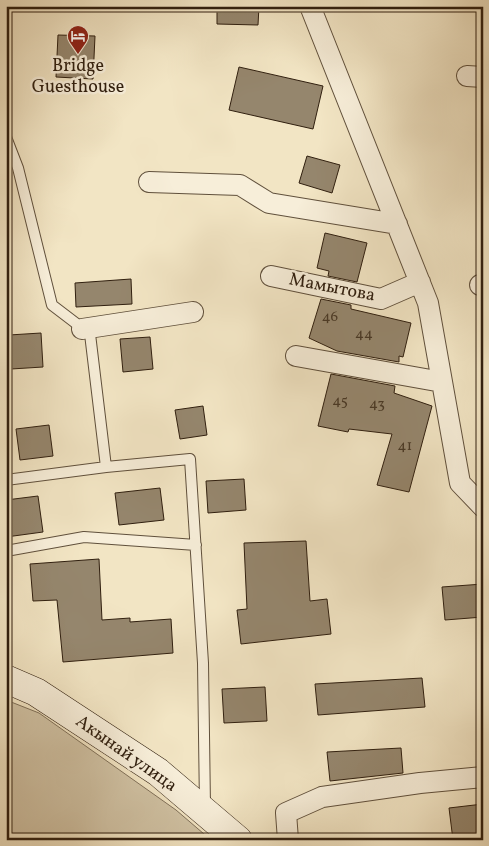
<svg xmlns="http://www.w3.org/2000/svg" width="489" height="846" font-family="Vollkorn,serif">
<rect width="100%" height="100%" fill="#f2e5c4"/>
<filter id="stains"><feTurbulence type="fractalNoise" baseFrequency=".004" numOctaves="4"/><feColorMatrix values="0 0 0 0 .2 0 0 0 0 .09 0 0 0 0 .02 0 0 0 .5 -.17"/></filter>
<radialGradient id="worn" r=".72"><stop offset=".6" stop-color="#630" stop-opacity="0"/><stop offset="1" stop-color="#630" stop-opacity=".3"/></radialGradient>
<path fill="#d1c3a5" stroke="#80715a" d="M6,700L39,713L176,810L211,840H6Z"/>
<path fill="#95866d" stroke="#301f0f" d="M217,6H259L258,25L217,24Z
M58,35L95,36L93,79L56,77Z
M239,67L323,86L313,129L229,110Z
M307,156L340,165L332,193L299,183Z
M325,233L367,243L357,282L328,276L329,271L317,268Z
M131,279L132,304L76,307L75,283Z
M321,299L351,305V309L411,323L403,357L399,356V362L337,351L309,338Z
M41,333L43,367L11,369L9,335Z
M150,337L153,369L123,372L120,339Z
M331,374L395,386L394,393L432,406L409,492L377,485L392,434L349,429L348,432L318,426Z
M203,406L207,435L180,439L175,410Z
M49,425L53,456L20,460L16,429Z
M244,479L246,510L208,513L206,481Z
M160,488L164,520L119,525L115,493Z
M38,496L43,532L6,537V500Z
M306,541L310,601L327,599L331,634L241,644L237,610L247,609L244,543Z
M99,559L102,620L130,618V622L171,619L173,653L63,662L57,600L33,601L30,564Z
M483,584V617L445,620L442,587Z
M422,678L425,707L318,715L315,684Z
M265,687L267,721L224,723L222,689Z
M401,748L403,773L330,781L327,752Z
M483,804V836L453,840L449,808Z"/>
<g fill="none" stroke-linecap="round" stroke-linejoin="round">
<g stroke="#60503c" stroke-width="12">
<path id="lane" d="M6,137L18,168L52,305L90,334L106,467L190,459L203,663L205,807
M6,480L106,467
M6,551L84,537L196,545"/>
</g>
<g stroke="#60503c" stroke-width="22">
<path id="street" d="M310,6L428,303L460,483L483,507
M467,76L483,77
M149,182L240,185L269,203L397,224
M271,276L381,299L420,282
M480,285H483
M82,329L193,312
M296,356L442,382
M288,840L286,813L322,797L420,783L483,777"/>
</g>
<g stroke="#301f0f" stroke-width="29">
<path id="secondary" d="M6,679L36,692L158,772L238,840"/>
</g>
<use href="#lane" stroke="#f7eed9" stroke-width="10"/>
<use href="#street" stroke="#f7eed9" stroke-width="20"/>
<use href="#secondary" stroke="#f7eed9" stroke-width="28"/>
</g>
<defs>
<g id="hotel-pin" transform="scale(1.125)"><path d="M0 17L-7.5 6A9.5 9.5 0 1 1 7.5 6Z" fill="#8f2418" stroke="#f7eed9"/><path d="M-6-4.5h1.5V1H6V5H4.5V3h-9V5H-6ZM-4 0a1.8 1.8 0 1 1 3.6 0ZM.5 0V-2.5h3Q6-2.5 6 0Z" fill="#fff"/></g>
</defs>
<g fill-rule="evenodd">
<use href="#hotel-pin" x="78" y="36"/>
</g>
<g text-anchor="middle" dominant-baseline="central" stroke-width="5" stroke-linejoin="round" paint-order="stroke">
<g font-size="15" fill="#493926">
<text x="330" y="317">46</text>
<text x="364" y="334">44</text>
<text x="340" y="401">45</text>
<text x="377" y="404">43</text>
<text x="405" y="446">41</text>
</g>
<g font-size="18" fill="#301f0f" stroke="#f7eed9">
<text x="78" y="66">Bridge<tspan x="78" dy="21">Guesthouse</tspan></text>
</g>
<g font-size="18" fill="#301f0f" stroke="#f7eed9">
<text transform="translate(332 288) rotate(11)">Мамытова</text>
<text transform="translate(126 754) rotate(35)">Акынай улица</text>
</g>
</g>
<rect width="489" height="846" fill="none" stroke="#f2e5c4" stroke-width="25"/>
<rect x="8" y="8" width="474" height="831" fill="none" stroke="#301f0f" stroke-width="2.5"/>
<rect x="12" y="12" width="464" height="821" fill="none" stroke="#301f0f"/>
<rect width="100%" height="100%" filter="url(#stains)"/>
<rect width="100%" height="100%" fill="url(#worn)"/>
</svg>
